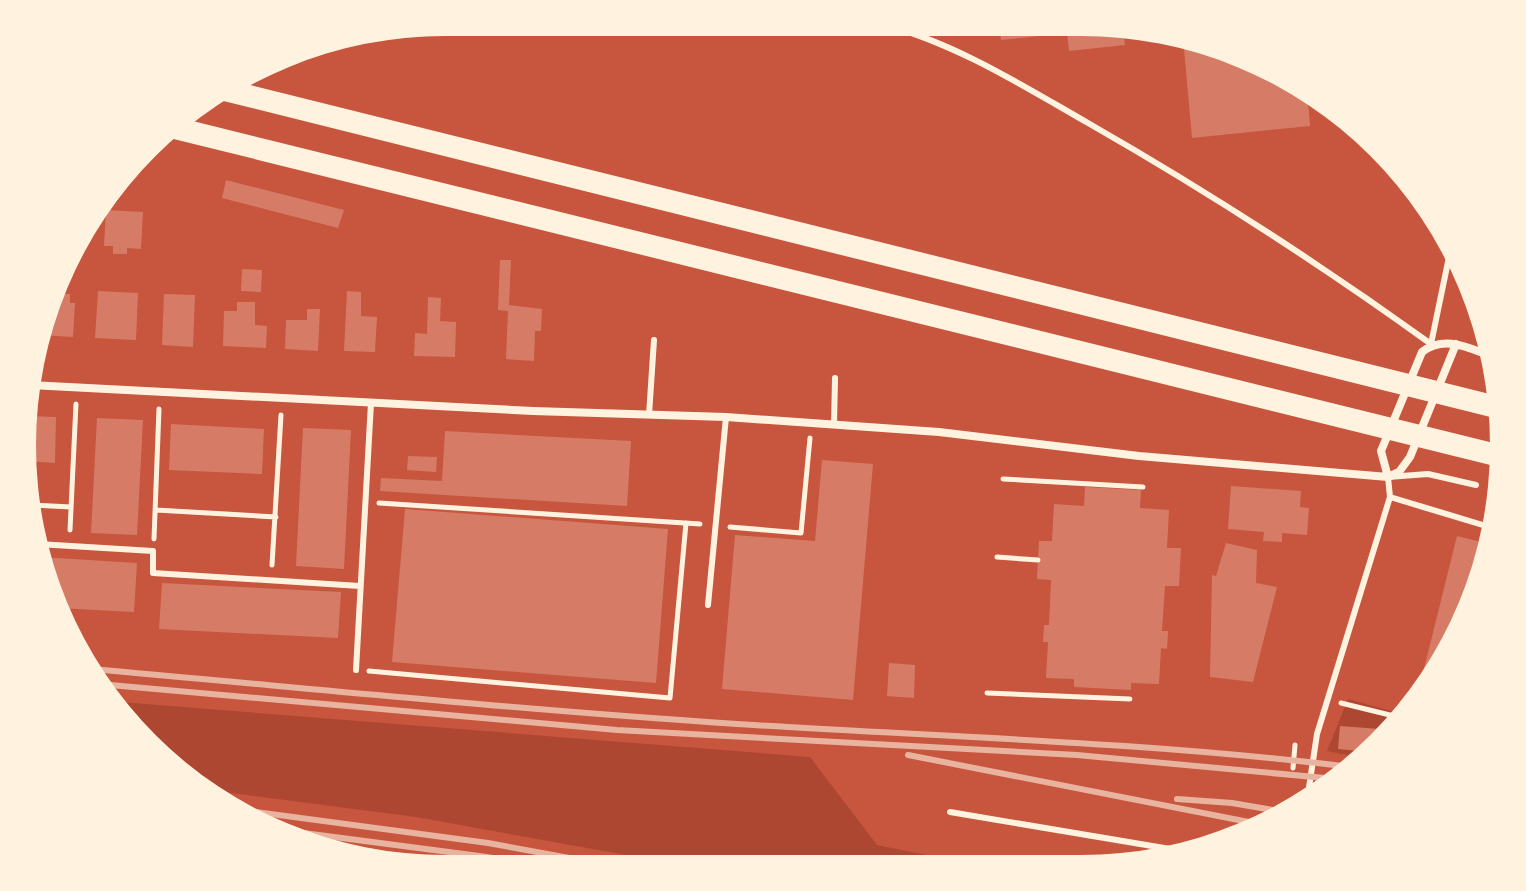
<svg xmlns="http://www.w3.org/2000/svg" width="1526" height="891" font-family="'Exo 2',sans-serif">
<rect width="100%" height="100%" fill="#c8553d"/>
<path fill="#ae4732" d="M1348,699L1405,715L1380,745L1362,758L1327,751Z
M108,701L810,757L877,845L991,868H698L416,817L201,789Z"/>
<path fill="#d67c66" d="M999,23H1109L1122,26L1125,45L1069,51L1067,33L1001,40Z
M1183,38L1217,45L1307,89L1310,126L1192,138Z
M226,180L344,210L338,228L222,198Z
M106,210L143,212L141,249L127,248V254H113V246H104Z
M500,260H511L509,305L542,309L541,331H535L534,361L506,359L508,311L498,310Z
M242,269L262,270L261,292L241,291Z
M98,291L138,293L136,340L95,338Z
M347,291L361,292V316L377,317L375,352L344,351Z
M56,294H70V303H75L73,337L41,335L42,324Z
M164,294L195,295L193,347L162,345Z
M428,297L441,298L440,321L456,322L455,357L414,356L415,333L427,334Z
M237,302H255V325L267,326L266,348L223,346L224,311H237Z
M307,309H320L318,351L285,349L286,320H307Z
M26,416L56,417L55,463L25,461L22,446Z
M97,418L143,420L137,535L91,533Z
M171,424L264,429L262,474L169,470Z
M303,428L351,430L344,569L296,566Z
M445,431L631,441L627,506L380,491L381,478L442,481Z
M408,456L437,457L436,472L407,470Z
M822,460L873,464L853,700L722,689L735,535L815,541Z
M1231,486L1301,491L1300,507L1309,508L1307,535L1282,533V542L1263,541L1264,532L1228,529Z
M1085,487L1141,490L1140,508L1169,510L1167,548H1181L1179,586H1165L1162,631H1168L1167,649L1161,648L1159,684L1131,683V690L1074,687V679L1046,678L1048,642H1043L1044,625H1049L1051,580L1037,579L1039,541H1052L1054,504L1084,506Z
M405,509L668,529L656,683L392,662Z
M1457,536L1489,544L1433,680L1416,701Z
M1226,543L1257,550L1256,583L1277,587L1253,682L1210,677L1212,575L1216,576Z
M40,557L137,563L134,612L58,608L45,582Z
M162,583L341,592L338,638L159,629Z
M889,663L915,665L914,698L887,696Z
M1340,726L1392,730L1370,752L1338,749Z"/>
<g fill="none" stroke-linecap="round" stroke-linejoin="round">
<path stroke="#fff3e0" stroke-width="5" d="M1003,479L1143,487
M379,503L700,524
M32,505L71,507
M156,510L276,517
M730,527L801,533L810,438
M70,530L76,404
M154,539L159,409
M997,557L1038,560
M272,565L281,415
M369,671L670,698L686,523
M987,693L1130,699
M1341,703L1402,718
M1293,768L1295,745"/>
<path stroke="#fff3e0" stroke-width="6" d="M879,23C955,43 1020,84 1088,123C1207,191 1320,264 1431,344L1450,252
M649,415L654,340
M834,425L835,378
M1390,497L1496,529
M38,544L153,551V573L360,586
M708,605L726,417
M356,670L371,403
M1307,801L1317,734L1390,497L1388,477L1428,474L1476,485
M950,812L1188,852"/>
<path stroke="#fff3e0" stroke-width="8" d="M30,385L533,411L726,417L939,432L1139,456L1388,477L1399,472L1410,457L1456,344
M1388,477L1381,451L1422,352C1445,334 1470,349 1494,357"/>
<path stroke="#fff3e0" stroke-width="22" d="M225,90L1496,407
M171,127L1496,455"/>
<path stroke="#e9b49f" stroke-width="6" d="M91,669C307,688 521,710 737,724C942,737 1147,742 1351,767
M99,684L617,730L1077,755L1336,779
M908,755L1264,825
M1177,799L1232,803L1290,813
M233,809L488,843L624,868
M273,829L487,857L546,868"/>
</g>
<path d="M0 0H1526V891H0ZM445 36H1081A409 409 0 0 1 1490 445V446A409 409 0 0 1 1081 855H445A409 409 0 0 1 36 446V445A409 409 0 0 1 445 36Z" fill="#fff3e0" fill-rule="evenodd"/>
</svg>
